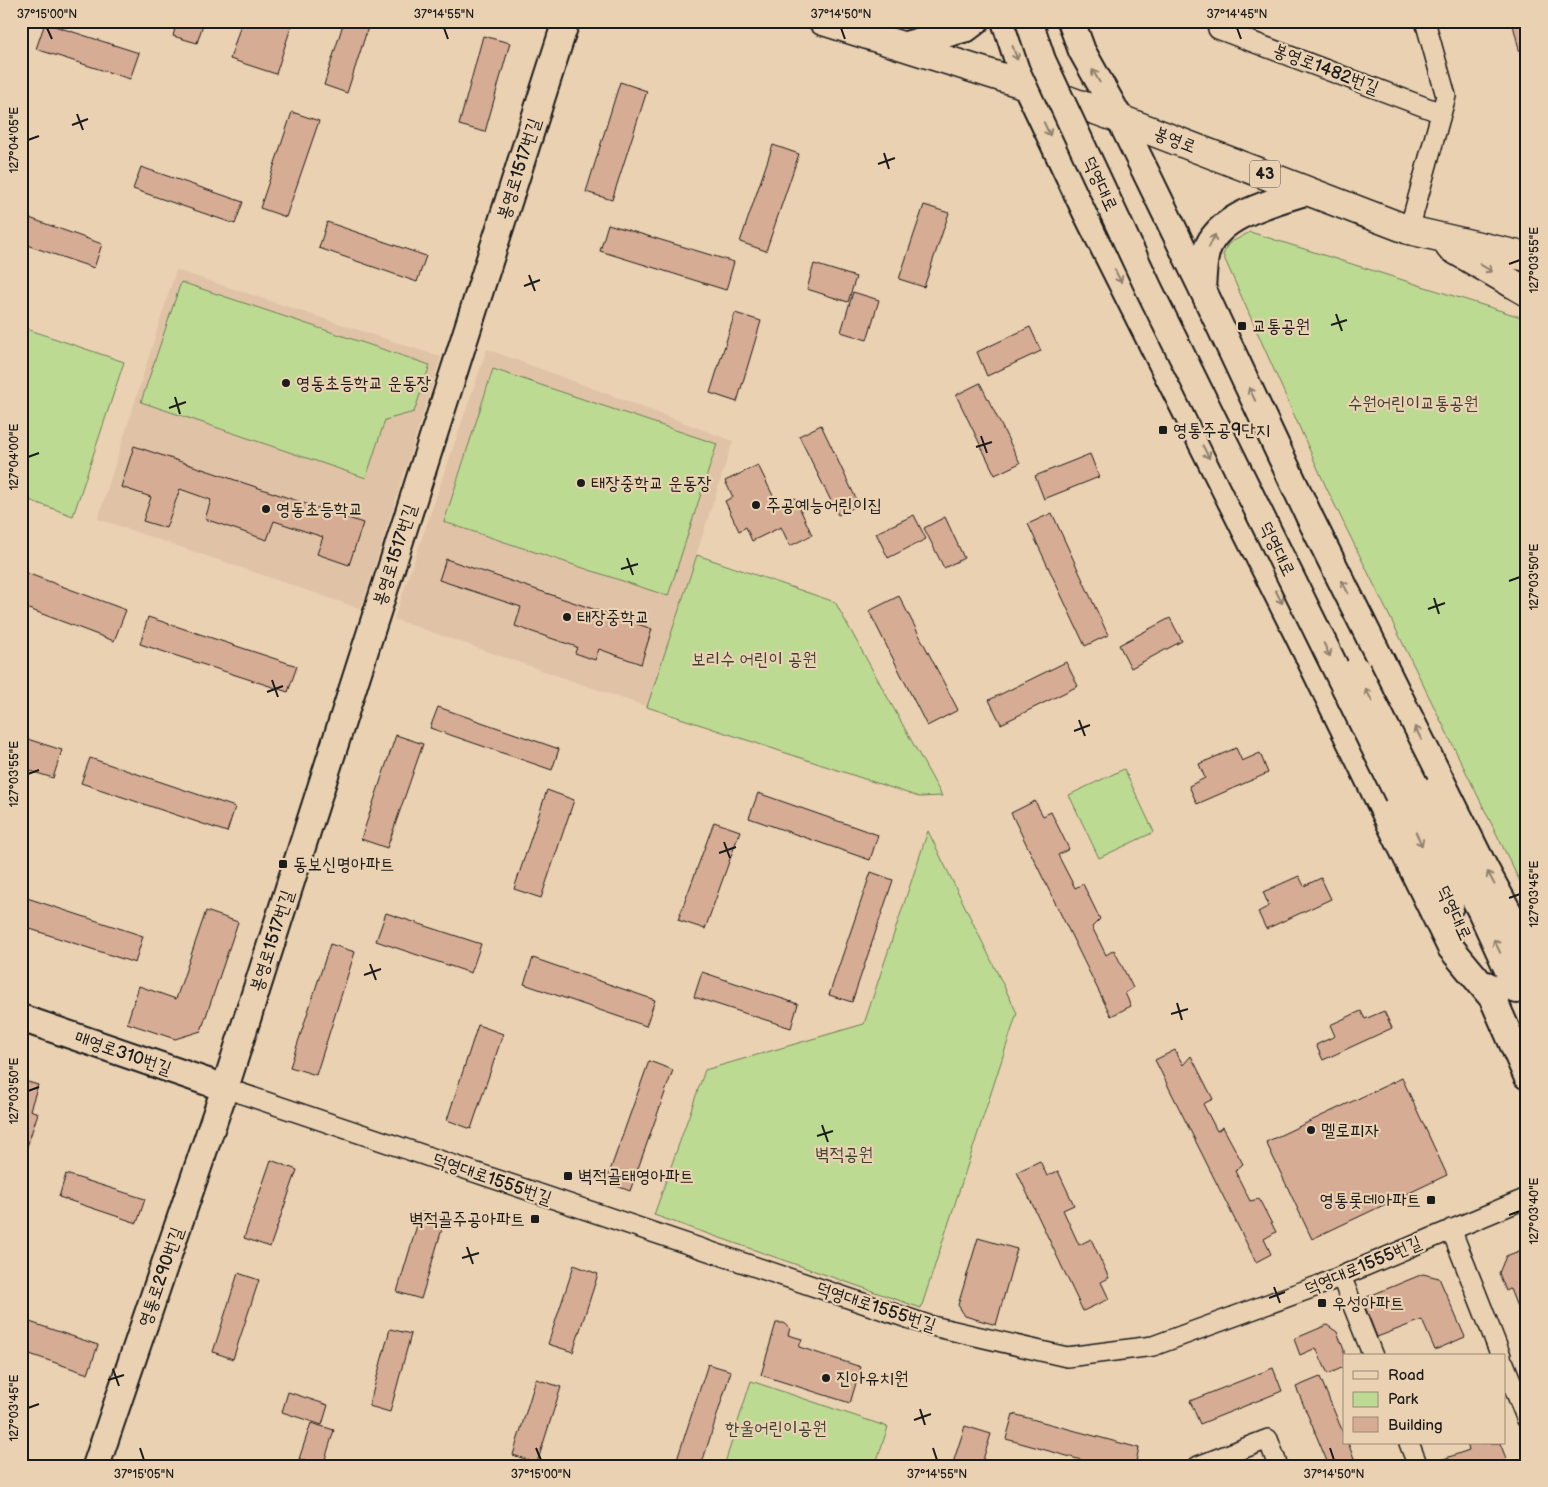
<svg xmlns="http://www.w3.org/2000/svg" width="1548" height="1487" font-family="'Balsamiq Sans','Poor Story',sans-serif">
<rect width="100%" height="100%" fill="#ead1b2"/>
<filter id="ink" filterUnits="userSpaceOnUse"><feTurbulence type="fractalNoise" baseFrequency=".02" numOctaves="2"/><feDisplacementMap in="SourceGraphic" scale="10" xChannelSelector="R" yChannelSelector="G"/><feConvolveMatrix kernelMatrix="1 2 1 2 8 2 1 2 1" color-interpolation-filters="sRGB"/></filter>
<g filter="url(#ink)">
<path fill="#e0c3a6" d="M176,270L441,357L361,609L98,519Z
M487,349L733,441L647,707L394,619Z"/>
<path fill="#bdda92" stroke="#6c7b57" d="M1250,232L1527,319V896L1326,487L1223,255L1228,244Z
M181,282L430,365L414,412L385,420L366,478L141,402Z
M21,327L124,362L73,516L21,497Z
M493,369L717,444L668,596L444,522Z
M697,555L835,602L942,796L919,797L647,707Z
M1124,769L1154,832L1099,858L1069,795Z
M928,831L1017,1013L921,1308L654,1215L705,1070L864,1024Z
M751,1381L888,1427L875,1466H724Z"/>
<path fill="#d7ac94" stroke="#1c1c1c" d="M177,21H204L197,43L173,36Z
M242,21H293L276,74L230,59Z
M344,21H370L347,93L324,85Z
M1512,21H1527V61H1522Z
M45,23L139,53L130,79L36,49Z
M483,36L510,43L485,132L459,125Z
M620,82L647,91L612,200L586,192Z
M292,112L319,121L286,217L260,208Z
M773,145L799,154L766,251L740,242Z
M141,167L243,202L235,224L133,189Z
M924,205L949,213L924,287L899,279Z
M21,215L102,244L94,268L21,243Z
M327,222L426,256L417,282L319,248Z
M608,224L734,262L726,290L600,251Z
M814,264L856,277L848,302L807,289Z
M853,292L879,300L867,340L841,332Z
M735,313L761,321L737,402L710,393Z
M1030,327L1041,351L987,376L977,352Z
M980,383L1020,463L995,475L956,395Z
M821,425L859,505L838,515L799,436Z
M134,446L363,523L349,565L317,554L323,537L274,521L267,540L205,519L211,500L180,489L166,528L143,521L151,497L121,487Z
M1090,454L1099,477L1044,499L1035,476Z
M758,465L778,506L795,498L812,535L790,546L781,527L752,541L746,527L739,531L725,501L733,497L725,481Z
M1052,513L1108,635L1085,646L1028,524Z
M914,515L926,539L888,558L876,533Z
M945,517L964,558L944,568L924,528Z
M446,559L652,629L641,664L599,649L595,660L575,653L577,647L515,626L521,607L439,580Z
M21,571L126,610L114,641L21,606Z
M899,596L958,710L927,726L869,611Z
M148,617L297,666L288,692L140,644Z
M1170,618L1182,641L1131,668L1119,645Z
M1066,662L1078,686L1001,724L989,700Z
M438,707L559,749L552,770L430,728Z
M396,735L423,744L387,848L361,839Z
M21,737L62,750L53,778L21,768Z
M1236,748L1242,761L1260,753L1268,773L1197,804L1189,786L1205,778L1199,764Z
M90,758L235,807L227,832L81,783Z
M547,790L574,800L541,898L514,889Z
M758,793L878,835L870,860L749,818Z
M1035,801L1043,816L1051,812L1069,849L1058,855L1075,888L1083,884L1100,919L1092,927L1106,955L1114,950L1133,988L1125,993L1131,1006L1111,1016L1011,813Z
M714,822L740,831L705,929L678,920Z
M871,872L893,880L852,1002L829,995Z
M1299,876L1304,886L1321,878L1331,899L1266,929L1258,912L1269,906L1263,892Z
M21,896L143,936L135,963L21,926Z
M206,911L238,922L201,1031L175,1039L127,1023L139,986L176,999Z
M386,913L481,944L471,973L376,941Z
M330,944L355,952L316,1075L290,1067Z
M533,958L655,1000L646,1026L524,984Z
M702,972L798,1004L791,1028L694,997Z
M1361,1011L1365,1019L1384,1011L1392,1028L1323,1060L1316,1045L1335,1036L1330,1025Z
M478,1025L503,1034L471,1129L447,1120Z
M1175,1050L1183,1065L1191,1056L1213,1099L1203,1104L1217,1131L1223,1127L1243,1164L1235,1171L1250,1201L1259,1199L1276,1232L1264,1239L1271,1254L1256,1262L1155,1060Z
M649,1061L673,1070L630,1191L606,1182Z
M1402,1078L1447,1175L1312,1239L1266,1142Z
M21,1080L38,1085L30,1110L38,1113L24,1156H21Z
M271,1160L297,1170L270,1247L244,1238Z
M1040,1161L1047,1176L1058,1171L1074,1205L1063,1210L1079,1245L1091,1239L1109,1278L1101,1282L1109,1299L1083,1311L1017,1172Z
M66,1174L145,1199L137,1223L59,1197Z
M421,1212L445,1219L421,1299L397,1292Z
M978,1238L1017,1249L996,1325L965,1316L958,1305Z
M1527,1248V1330H1526L1510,1289L1506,1291L1499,1273L1506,1256Z
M574,1265L598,1274L573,1352L548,1344Z
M238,1273L259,1280L233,1359L213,1352Z
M1423,1274L1439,1278L1465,1337L1435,1350L1422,1320L1377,1337L1362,1299Z
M21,1319L98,1345L88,1374L21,1351Z
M776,1323H784L790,1328L788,1335L802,1339L799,1347L861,1367L850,1403L761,1375Z
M1327,1325L1337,1332L1344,1350V1367L1328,1374L1316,1348L1300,1355L1294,1339Z
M390,1329L411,1334L390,1412L369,1406Z
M708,1364L731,1371L701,1466H675Z
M1273,1368L1282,1391L1200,1424L1190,1401Z
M1320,1377L1344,1435V1443H1348L1357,1466H1329L1296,1387Z
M536,1379L561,1387L537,1463L513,1455Z
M288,1392L328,1405L322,1425L282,1412Z
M1013,1414L1139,1448L1135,1466H1103L1006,1439Z
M311,1423L334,1430L323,1466L299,1459Z
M965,1426L991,1434L981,1466H952Z
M1467,1443H1500L1509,1466H1430L1429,1464L1469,1450Z"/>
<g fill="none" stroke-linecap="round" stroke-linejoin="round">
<g stroke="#1c1c1c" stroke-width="22">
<path id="street" d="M1216,21L1218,29L1441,113
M1409,230L1446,96L1425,21
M225,1088L928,1325L1067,1357L1153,1346L1320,1285L1527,1198
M1451,1229L1501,1356
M1341,1276L1373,1356
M1504,1363L1527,1420
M1409,1443L1418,1466
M1198,1466L1268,1439L1278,1466"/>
</g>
<g stroke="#1c1c1c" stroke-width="30">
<path id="secondary" d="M1005,21L1026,85L1086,212L1298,635L1451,948L1495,1001
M1071,21L1082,51L1120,119L1202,288L1310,518L1485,869L1517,928V990
M902,46L967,28L976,21
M1202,288C1203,278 1203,267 1205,257C1212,215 1273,203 1307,191
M1415,785L1481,911L1514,983
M1398,795L1450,906
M1487,985L1527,1076
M21,1018L225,1088
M96,1466L225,1088L566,21"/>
</g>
<g stroke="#1c1c1c" stroke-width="31">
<path id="primary" d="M823,21L1026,85L1120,119L1409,230"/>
</g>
<g stroke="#1c1c1c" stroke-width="31">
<path id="highway" d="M1409,230L1527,257
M1450,247L1527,292"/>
</g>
<use href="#street" stroke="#ead1b2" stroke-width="19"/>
<use href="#secondary" stroke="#ead1b2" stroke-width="26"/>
<use href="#primary" stroke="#ead1b2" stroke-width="28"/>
<use href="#highway" stroke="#ead1b2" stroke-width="28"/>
<g stroke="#1c1c1c" stroke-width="30" stroke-linecap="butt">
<path id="secondary-bridge" d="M1029,21L1042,60L1149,289L1398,795
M1357,670L1415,785"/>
</g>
<use href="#secondary-bridge" stroke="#ead1b2" stroke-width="26"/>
</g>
<defs><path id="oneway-shaft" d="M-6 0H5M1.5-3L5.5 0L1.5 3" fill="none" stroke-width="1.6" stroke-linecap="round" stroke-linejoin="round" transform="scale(1.25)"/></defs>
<g stroke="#8d806e">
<use href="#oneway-shaft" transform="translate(1015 53) rotate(71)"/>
<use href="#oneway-shaft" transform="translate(1096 76) rotate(-120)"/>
<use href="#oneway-shaft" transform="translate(1047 129) rotate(65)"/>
<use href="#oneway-shaft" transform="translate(1212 241) rotate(-63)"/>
<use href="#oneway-shaft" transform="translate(1486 268) rotate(31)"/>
<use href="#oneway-shaft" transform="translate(1118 276) rotate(64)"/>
<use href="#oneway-shaft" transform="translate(1252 394) rotate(-115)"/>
<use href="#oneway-shaft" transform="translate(1206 452) rotate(63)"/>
<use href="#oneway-shaft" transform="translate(1345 587) rotate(-117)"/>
<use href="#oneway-shaft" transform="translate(1279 597) rotate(63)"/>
<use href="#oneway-shaft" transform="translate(1327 650) rotate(64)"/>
<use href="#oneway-shaft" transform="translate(1369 695) rotate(-117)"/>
<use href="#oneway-shaft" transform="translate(1418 733) rotate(-117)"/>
<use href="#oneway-shaft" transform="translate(1419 839) rotate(65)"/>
<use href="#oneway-shaft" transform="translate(1491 878) rotate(-118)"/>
<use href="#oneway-shaft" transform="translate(1497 946) rotate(-115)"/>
</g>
</g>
<path fill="none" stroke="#1c1c1c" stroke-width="2" d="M47,28L52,39M444,28L448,39M841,28L845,39M1237,28L1241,39M77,114L83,130M72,125L88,119M28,140L39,136M884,153L889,169M878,164L895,158M1509,264L1520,260M529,275L535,291M524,286L540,280M1336,314L1342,331M1331,325L1347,320M175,397L180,414M169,408L186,402M981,436L987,453M976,447L992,442M28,457L39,453M627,558L633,575M621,569L638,564M1509,581L1520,577M1434,598L1439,614M1428,609L1445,603M272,680L278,697M267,692L283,686M1079,720L1085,736M1074,731L1090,725M28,774L39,770M724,842L730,858M719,853L736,847M1509,898L1520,894M370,964L376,980M364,975L381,969M1177,1003L1182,1020M1171,1014L1188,1009M28,1091L39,1087M822,1125L828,1142M817,1136L833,1131M1509,1215L1520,1211M467,1247L473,1264M462,1258L479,1253M1274,1287L1280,1303M1269,1298L1285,1292M113,1369L119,1386M108,1380L124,1375M28,1408L39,1404M920,1409L925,1425M914,1420L931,1414M140,1448L144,1460M536,1448L541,1460M933,1448L937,1460M1330,1448L1334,1460"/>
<g fill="#1c1c1c" stroke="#ead1b2" stroke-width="2">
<rect x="1237" y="321" width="10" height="10" rx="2.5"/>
<circle cx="286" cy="383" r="5"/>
<rect x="1158" y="425" width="10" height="10" rx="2.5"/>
<circle cx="581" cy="483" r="5"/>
<circle cx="756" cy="505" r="5"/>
<circle cx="266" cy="509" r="5"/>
<circle cx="567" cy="617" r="5"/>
<rect x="278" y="859" width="10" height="10" rx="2.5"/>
<circle cx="1311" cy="1130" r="5"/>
<rect x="563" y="1171" width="10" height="10" rx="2.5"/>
<rect x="1426" y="1195" width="10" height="10" rx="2.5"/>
<rect x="530" y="1214" width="10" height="10" rx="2.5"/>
<rect x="1317" y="1298" width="10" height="10" rx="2.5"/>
<circle cx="826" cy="1378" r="5"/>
</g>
<g text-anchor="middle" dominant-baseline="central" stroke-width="4.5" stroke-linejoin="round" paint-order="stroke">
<rect fill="#ead1b2" stroke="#5a5249" stroke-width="1" x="1250" y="160.5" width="30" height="27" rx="4"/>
<g font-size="16" font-weight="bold" fill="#1c1c1c">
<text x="1265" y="174">43</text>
</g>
<g font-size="18" fill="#1c1c1c" stroke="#ead1b2">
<text transform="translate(1326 69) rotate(21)">봉영로1482번길</text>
<text transform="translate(1175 140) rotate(21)">봉영로</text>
<text transform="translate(519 169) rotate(-72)">봉영로1517번길</text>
<text transform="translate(1100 184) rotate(65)">덕영대로</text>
<text transform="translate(1277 549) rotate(64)">덕영대로</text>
<text transform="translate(395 555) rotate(-72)">봉영로1517번길</text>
<text transform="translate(1454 913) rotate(65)">덕영대로</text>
<text transform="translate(272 941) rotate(-72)">봉영로1517번길</text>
<text transform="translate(123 1053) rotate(19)">매영로310번길</text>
<text transform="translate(492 1179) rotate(19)">덕영대로1555번길</text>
<text transform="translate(1363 1266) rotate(-23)">덕영대로1555번길</text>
<text transform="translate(161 1277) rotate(-71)">영통로290번길</text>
<text transform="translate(876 1307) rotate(18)">덕영대로1555번길</text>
</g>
<g font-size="18" fill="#1c1c1c" stroke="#ead1b2" text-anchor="start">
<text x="1252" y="326">교통공원</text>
<text x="296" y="383">영동초등학교 운동장</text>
<text x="1173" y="430">영통주공9단지</text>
<text x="591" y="483">태장중학교 운동장</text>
<text x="766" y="505">주공예능어린이집</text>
<text x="276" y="509">영동초등학교</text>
<text x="577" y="617">태장중학교</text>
<text x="293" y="864">동보신명아파트</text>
<text x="1321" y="1130">멜로피자</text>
<text x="578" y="1176">벽적골태영아파트</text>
<text x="1421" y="1200" text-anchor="end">영통롯데아파트</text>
<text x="525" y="1219" text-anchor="end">벽적골주공아파트</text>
<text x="1332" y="1303">우성아파트</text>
<text x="836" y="1378">진아유치원</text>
</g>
<g font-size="18" fill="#3c4234" stroke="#ead1b2">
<text x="1413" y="403">수원어린이교통공원</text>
<text x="754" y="659">보리수 어린이 공원</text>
<text x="844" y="1154">벽적공원</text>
<text x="776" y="1428">한울어린이공원</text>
</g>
</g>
<rect width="1548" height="1487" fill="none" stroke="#ead1b2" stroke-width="55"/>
<rect x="1343" y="1354" width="162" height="90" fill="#ead1b2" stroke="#988976"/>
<rect x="1353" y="1371" width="25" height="8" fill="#ead1b2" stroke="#988976"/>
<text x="1388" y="1380" font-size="15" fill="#1c1c1c">Road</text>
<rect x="1353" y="1392" width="25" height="15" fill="#bdda92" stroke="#988976"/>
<text x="1388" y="1404" font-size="15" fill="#1c1c1c">Park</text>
<rect x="1353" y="1417" width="25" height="15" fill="#d7ac94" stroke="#988976"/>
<text x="1388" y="1430" font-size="15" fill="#1c1c1c">Building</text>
<rect x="28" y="28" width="1492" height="1432" fill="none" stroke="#1c1c1c" stroke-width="2"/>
<g font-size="12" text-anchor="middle" fill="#1c1c1c">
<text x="47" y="18">37°15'00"N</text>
<text x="444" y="18">37°14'55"N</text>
<text x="841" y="18">37°14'50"N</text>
<text x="1237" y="18">37°14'45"N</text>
<text transform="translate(14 140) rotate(-90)" y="4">127°04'05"E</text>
<text transform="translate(1534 260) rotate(-90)" y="4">127°03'55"E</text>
<text transform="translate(14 457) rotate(-90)" y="4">127°04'00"E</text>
<text transform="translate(1534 577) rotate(-90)" y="4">127°03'50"E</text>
<text transform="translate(14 774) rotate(-90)" y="4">127°03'55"E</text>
<text transform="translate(1534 894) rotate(-90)" y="4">127°03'45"E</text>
<text transform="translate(14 1091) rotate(-90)" y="4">127°03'50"E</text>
<text transform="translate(1534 1211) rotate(-90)" y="4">127°03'40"E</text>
<text transform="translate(14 1408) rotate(-90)" y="4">127°03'45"E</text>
<text x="144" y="1478">37°15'05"N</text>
<text x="541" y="1478">37°15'00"N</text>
<text x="937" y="1478">37°14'55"N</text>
<text x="1334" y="1478">37°14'50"N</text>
</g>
</svg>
